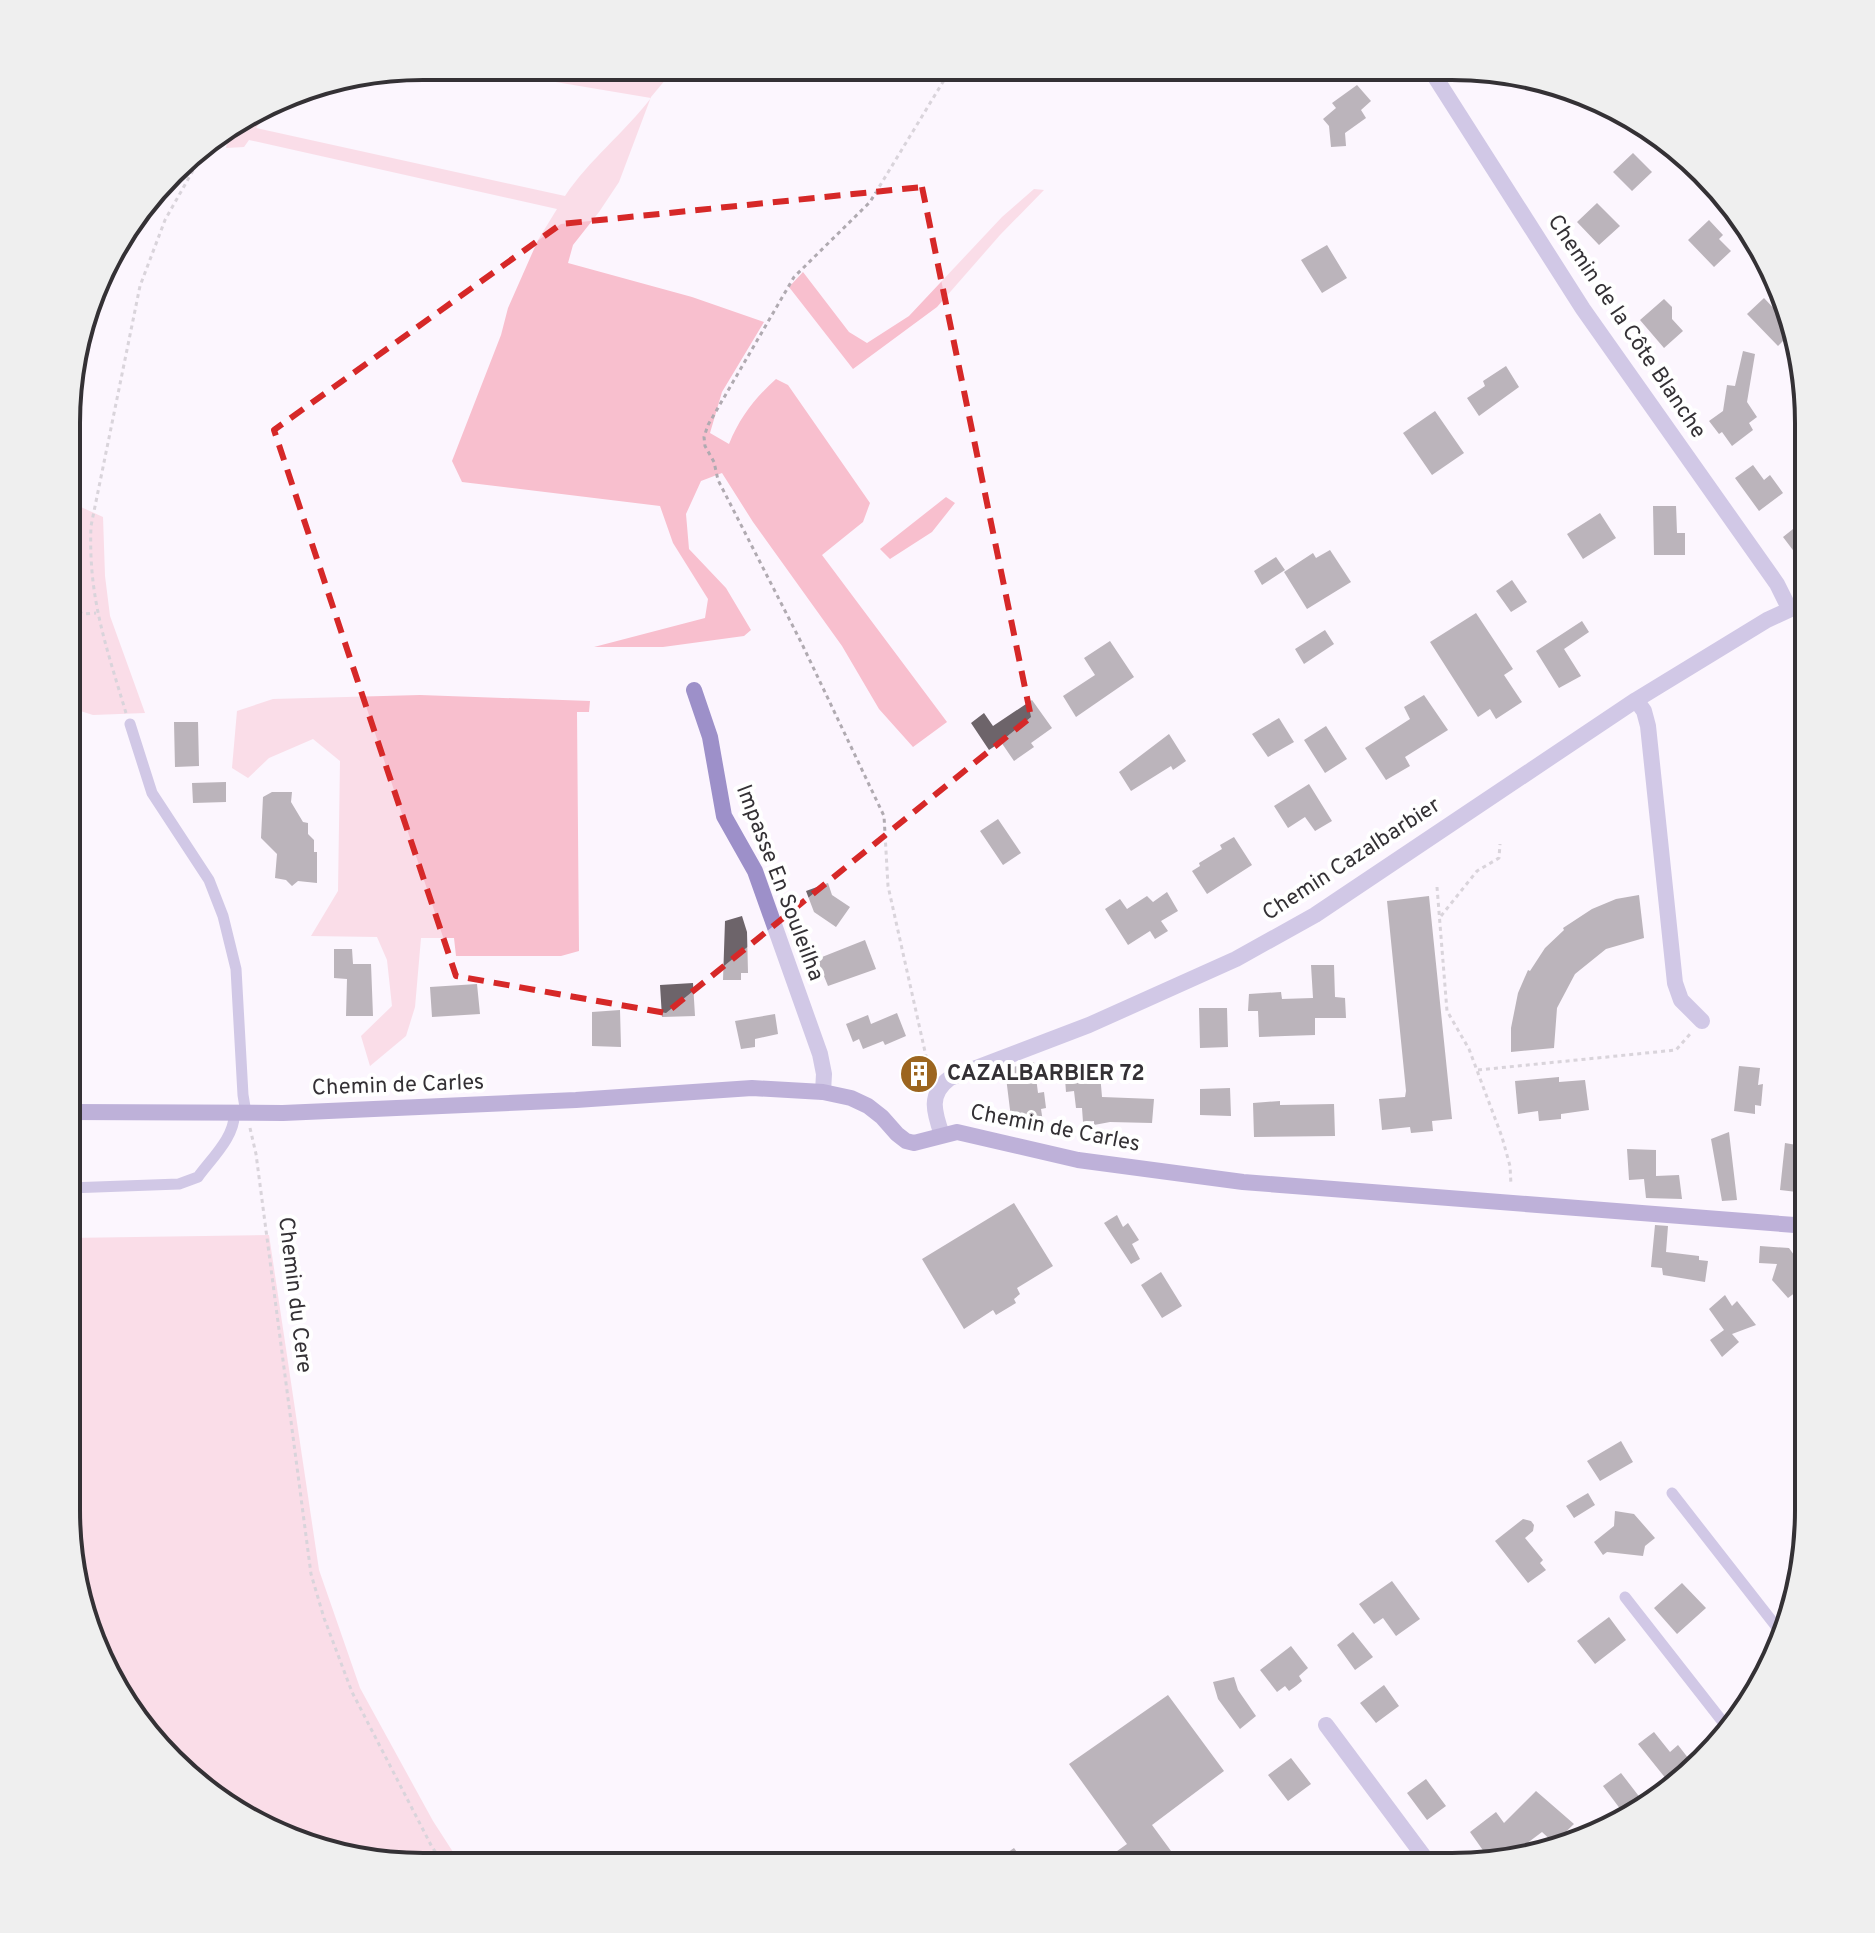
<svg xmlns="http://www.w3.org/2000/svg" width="1875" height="1933" font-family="Overpass,sans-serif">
<rect width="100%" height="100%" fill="#fcf5fe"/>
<path fill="#f8bfce" d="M460,66H580L586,70L647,78L652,67H676L651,97L619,182L599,212L573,245L568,263L692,297L764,322L722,392L710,433L729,444C740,417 755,398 776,379L788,385L870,503L863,522L822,555L947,722L913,747L879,709L842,646L753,522L722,473L701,481L686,514L689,549L726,588L751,630L744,636L663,647H594L705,618L708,599L673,543L660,506L462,482L452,461L501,335L508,308L538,240L557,209L249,140L244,147L226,148L230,130L273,105L256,128L565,196C589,160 624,133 651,98Z
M1034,189L1044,190L1000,235L937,307L853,369L789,287L803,272L849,332L867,343L909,316L1002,217Z
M946,497L955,503L932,532L890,559L880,549Z
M72,503L103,517L105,576L110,616L145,713L93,715L71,708Z
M420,695L590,701L589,712H577L579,951L561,956H456L454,938H421L415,1007L406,1036L370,1066L361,1036L392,1006L387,960L377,937L311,936L338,891L340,761L313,739L269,758L248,778L232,768L237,711L273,699Z
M269,1235L319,1570L360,1688L433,1821L462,1866H400L245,1819L126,1709L85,1625L67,1533L68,1238Z"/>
<path fill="#6d646a" d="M1357,85L1371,101L1361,110L1366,118L1345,133L1346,146L1331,147L1329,126L1323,119L1336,108L1332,103Z
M1633,153L1652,172L1632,191L1613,172Z
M1597,203L1620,226L1599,245L1577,222Z
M1709,220L1723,235L1719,239L1731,251L1714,267L1688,240Z
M1327,245L1347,278L1322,293L1301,260Z
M1764,298L1781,316L1790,308L1794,330L1778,346L1747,314Z
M1664,299L1672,307V319L1683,331L1664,348L1640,320Z
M1743,351L1755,354L1747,402L1757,417L1749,423L1753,430L1732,446L1722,432L1719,434L1709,421L1723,411L1727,385L1735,386Z
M1506,366L1519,387L1479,416L1467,398L1485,386L1483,381Z
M1435,411L1464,453L1432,475L1403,433Z
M1753,465L1764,480L1770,475L1783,493L1759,511L1735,478Z
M1653,506H1676L1677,533H1685V555H1654Z
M1600,513L1616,538L1583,559L1567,534Z
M1798,525L1808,538V570L1783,537Z
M1330,550L1351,582L1307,609L1284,572L1313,553L1316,558Z
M1276,557L1285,570L1262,585L1254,571Z
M1512,580L1527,602L1511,612L1496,591Z
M1476,613L1513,669L1504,675L1522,702L1496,719L1490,709L1478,717L1430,642Z
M1582,621L1589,632L1564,649L1581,676L1559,688L1536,651Z
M1325,630L1334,644L1304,664L1295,649Z
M1110,641L1134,677L1076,717L1063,696L1095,675L1084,658Z
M1424,695L1448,730L1405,757L1410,766L1386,780L1365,748L1410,719L1404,707Z
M1032,700L1052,728L1031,743L1034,747L1014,761L1001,742L989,750L971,723L984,713L993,726Z
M1279,718L1294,742L1268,757L1252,734Z
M174,722H198L199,766L175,767Z
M1326,726L1347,759L1325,773L1304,740Z
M1169,734L1186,761L1173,770L1171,766L1131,791L1119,772Z
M226,782V802L193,803L192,783Z
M1309,784L1332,821L1315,831L1305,817L1288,828L1274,806Z
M272,792H292L291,802L303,822L308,823V834L314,840V852H317V883L298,881L292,886L286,880L275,878L277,854L261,838L263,797Z
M998,819L1021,853L1003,865L980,831Z
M1234,837L1252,865L1207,894L1192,871L1200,866L1199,863L1222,849L1220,845Z
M828,883L832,895L850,907L836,927L814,912L806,891Z
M1167,892L1178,911L1161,921L1168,931L1155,939L1150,931L1128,945L1105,909L1120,899L1127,909L1147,896L1153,902Z
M1639,895L1644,938L1606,949L1575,974L1557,1008L1554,1048L1511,1052V1028L1518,993L1528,970L1530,971L1545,948L1564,930L1563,928L1592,909L1616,899Z
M1429,896L1452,1119L1432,1121L1433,1131L1411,1133L1410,1127L1382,1130L1379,1099L1405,1097L1406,1091L1387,901Z
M742,916L747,932L748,973H741V980H723L725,921Z
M865,940L876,969L828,986L817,959Z
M334,949H352L353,964H371L373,1016H346L347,979L334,978Z
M1311,965H1334L1335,997L1345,998L1346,1018H1315V1035L1259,1037L1258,1011H1248L1249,994L1281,992L1282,999L1313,998Z
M693,983L695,1016L662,1017L660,985Z
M477,984L480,1014L432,1017L430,987Z
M1199,1008H1227L1228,1047L1200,1048Z
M620,1010L621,1047L592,1046V1012Z
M897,1013L906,1036L885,1045L883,1041L863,1049L859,1039L853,1042L846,1024L868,1015L871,1024Z
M775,1014L778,1034L755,1039V1047L741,1049L735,1021Z
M1034,1062L1038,1093L1044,1092L1046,1108L1041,1109L1043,1122L1012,1126L1005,1069Z
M1099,1062L1102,1097L1154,1099L1152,1123L1110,1122L1094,1125V1121L1083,1122L1082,1108H1076L1074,1091L1066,1092L1064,1065Z
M1739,1066L1760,1068L1758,1085L1763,1084L1761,1106L1755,1105V1114L1734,1111Z
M1559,1077V1082L1585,1080L1589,1110L1561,1114V1119L1539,1121L1538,1111L1518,1114L1515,1081Z
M1230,1088L1231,1116L1200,1115V1089Z
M1280,1101V1105L1334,1104L1335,1136L1254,1137L1253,1103Z
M1729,1132L1737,1200L1722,1201L1711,1139Z
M1785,1143L1808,1147V1171L1800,1170L1797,1192L1780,1190Z
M1627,1149L1656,1150V1176L1679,1175L1682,1199L1646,1198L1644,1179L1629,1180Z
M1014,1203L1053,1266L1017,1288L1020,1294L1014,1299L1016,1303L996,1315L993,1310L964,1329L922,1259Z
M1117,1215L1123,1227L1128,1223L1139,1240L1132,1244L1140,1259L1131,1264L1104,1223Z
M1655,1225L1668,1226L1666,1252L1699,1256V1260L1708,1261L1705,1282L1663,1275L1662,1268L1651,1267Z
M1760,1246L1789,1248L1799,1262V1270L1808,1283L1788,1298L1772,1280L1777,1264L1759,1263Z
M1161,1272L1182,1306L1162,1318L1141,1285Z
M1725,1295L1732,1306L1737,1301L1756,1325L1732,1334L1739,1342L1722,1357L1710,1340L1724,1330L1709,1309Z
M1621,1441L1633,1462L1600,1481L1587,1461Z
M1588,1493L1595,1505L1574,1518L1566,1506Z
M1615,1511L1634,1514L1655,1538L1645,1546L1643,1556L1607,1552L1603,1555L1594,1542L1614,1526Z
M1523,1519L1531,1521L1534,1525L1533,1531L1525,1538L1543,1560L1540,1563L1546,1570L1528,1583L1495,1541Z
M1392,1581L1420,1619L1396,1636L1383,1618L1374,1624L1359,1604Z
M1682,1583L1706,1608L1677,1634L1654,1608Z
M1609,1617L1626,1640L1595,1664L1577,1641Z
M1353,1632L1373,1657L1355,1670L1337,1645Z
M1291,1646L1308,1668L1299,1676L1302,1681L1296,1686L1289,1691L1285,1686L1277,1692L1260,1670Z
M1234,1677L1238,1690L1256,1716L1240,1729L1218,1699L1213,1682Z
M1384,1685L1399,1706L1376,1723L1360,1703Z
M1168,1695L1224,1771L1152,1825L1182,1866H1096L1127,1844L1069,1764Z
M1654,1732L1670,1752L1678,1745L1692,1763L1671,1785L1638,1744Z
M1291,1758L1311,1784L1288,1801L1268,1775Z
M1621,1773L1648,1808L1627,1818L1603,1786Z
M1426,1779L1446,1806L1427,1820L1407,1793Z
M1536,1791L1574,1824L1554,1843L1542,1832L1503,1861L1492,1863L1470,1832L1496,1812L1504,1823Z
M1014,1848L1027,1866H988Z"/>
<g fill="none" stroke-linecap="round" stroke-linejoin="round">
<path stroke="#b0aab1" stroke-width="3" stroke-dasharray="4 4" stroke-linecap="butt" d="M71,609L84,614L96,613
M126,713C106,646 88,597 91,526L140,286L165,220L209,142
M1437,887L1447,1011L1469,1049L1502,1137L1510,1166L1511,1185
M1441,916L1477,871L1499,858L1500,844
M1478,1070L1676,1050L1690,1034
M930,1074L888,886L884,816L802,644L718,480L714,462L705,446L704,437L708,425L794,277L870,202L952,67
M250,1128L256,1154L311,1574L324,1618L352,1692L432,1847L445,1866"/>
<path stroke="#9d90c9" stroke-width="11" d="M130,724L152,793L209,880L223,916L236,969L243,1095L246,1113
M69,1188L179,1184L198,1177C210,1160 236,1136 234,1113
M1672,1493L1779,1630
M1625,1597L1726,1726"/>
<path stroke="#9d90c9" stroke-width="16" d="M1430,69L1583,309L1777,584L1789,608
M694,690L710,737L724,816L755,871L820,1054L824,1074L823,1092
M1636,700L1644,711L1648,726L1675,983L1681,1000L1702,1021
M942,1135C934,1112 928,1094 950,1078L1089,1025L1236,959L1315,915L1636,700L1767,620L1808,601
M1326,1725L1431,1866"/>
<path stroke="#735dae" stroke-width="16" d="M69,1112L283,1113L576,1100L752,1088L823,1092L851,1098L868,1106L882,1117L897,1134L906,1141L914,1143L957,1132L1078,1160L1243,1182L1808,1226"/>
</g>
<path d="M0 0H1875V1933H0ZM922,187L1031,717L666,1013L456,976L274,430L561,224Z" fill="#fcf5fe" fill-opacity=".55" fill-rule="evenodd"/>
<path fill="none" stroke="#d62828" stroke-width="6" stroke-dasharray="16 10" stroke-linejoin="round" d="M922,187L1031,717L666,1013L456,976L274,430L561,224Z"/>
<defs>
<g id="building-disc" transform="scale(2)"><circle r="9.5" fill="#9c651f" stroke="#fff"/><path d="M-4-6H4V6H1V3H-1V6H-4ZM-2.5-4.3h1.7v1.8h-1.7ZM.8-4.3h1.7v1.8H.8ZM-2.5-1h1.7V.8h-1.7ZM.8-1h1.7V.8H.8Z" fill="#fff"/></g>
</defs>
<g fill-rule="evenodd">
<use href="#building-disc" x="919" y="1074"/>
</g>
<g text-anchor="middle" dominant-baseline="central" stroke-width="8" stroke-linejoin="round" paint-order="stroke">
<g font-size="22" fill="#343135" stroke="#fff">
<text transform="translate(1626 327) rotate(56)">Chemin de la Côte Blanche</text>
<text transform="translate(1352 860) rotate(-33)">Chemin Cazalbarbier</text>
<text transform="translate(779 883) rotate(69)">Impasse En Souleilha</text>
<text transform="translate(398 1086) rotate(-2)">Chemin de Carles</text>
<text transform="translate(1055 1129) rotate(11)">Chemin de Carles</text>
<text transform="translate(294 1295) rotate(83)">Chemin du Cere</text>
</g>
<g font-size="22" font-weight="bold" fill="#343135" stroke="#fff" text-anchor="start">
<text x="947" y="1074">CAZALBARBIER 72</text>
</g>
</g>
<path d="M0 0H1875V1933H0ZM423 80H1452A343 343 0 0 1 1795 423V1510A343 343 0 0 1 1452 1853H423A343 343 0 0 1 80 1510V423A343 343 0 0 1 423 80Z" fill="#efefef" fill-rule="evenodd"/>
<path fill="none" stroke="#343135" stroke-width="4" d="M423 80H1452A343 343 0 0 1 1795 423V1510A343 343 0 0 1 1452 1853H423A343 343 0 0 1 80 1510V423A343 343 0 0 1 423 80Z"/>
</svg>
